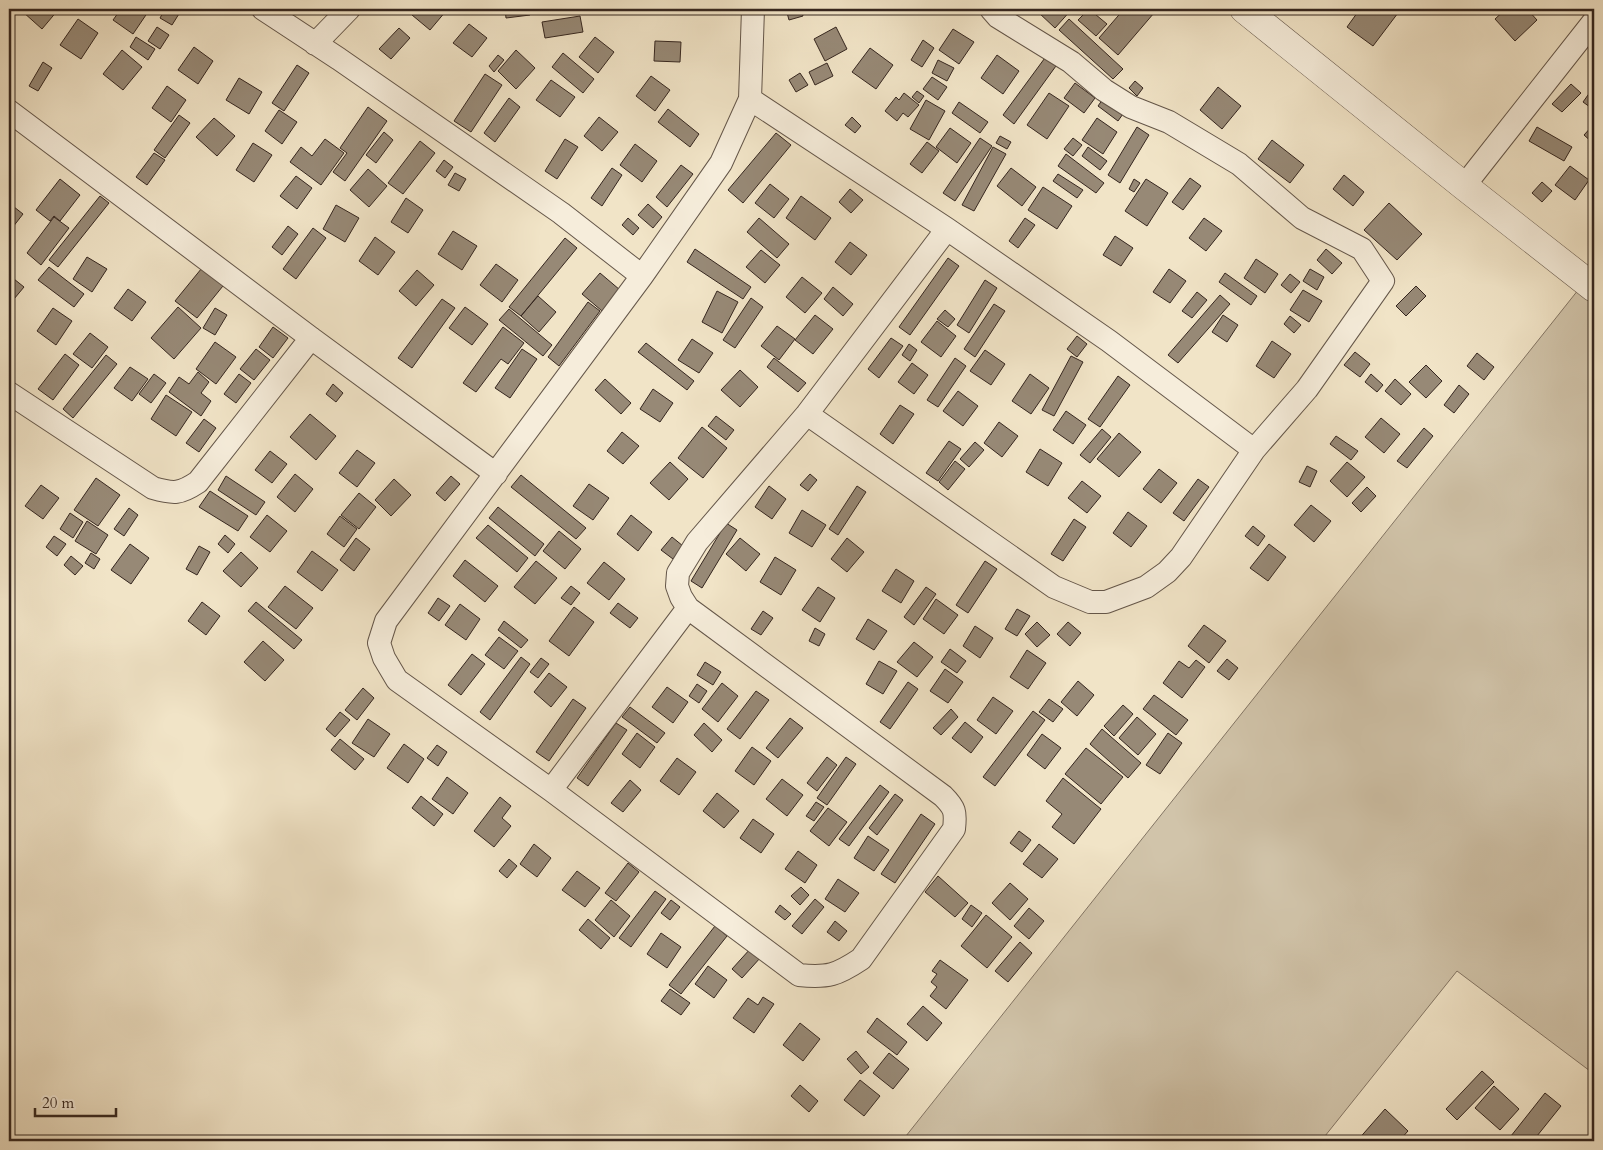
<svg xmlns="http://www.w3.org/2000/svg" width="1603" height="1150" font-family="Cardo,serif">
<rect width="100%" height="100%" fill="#f1e4c7"/>
<filter id="stains"><feTurbulence type="fractalNoise" baseFrequency=".004" numOctaves="4"/><feColorMatrix values="0 0 0 0 .2 0 0 0 0 .09 0 0 0 0 .02 0 0 0 .5 -.17"/></filter>
<radialGradient id="worn" r=".72"><stop offset=".6" stop-color="#630" stop-opacity="0"/><stop offset="1" stop-color="#630" stop-opacity=".3"/></radialGradient>
<path fill="#d1c4aa" stroke="#837564" d="M1594,270V1074L1457,971L1321,1141H902Z"/>
<path fill="#978976" stroke="#35261f" d="M26,9H57L58,10L42,29L23,12Z
M121,9H150L133,34L113,20Z
M165,9H182L172,25L160,18Z
M417,9H444L446,11L430,30L412,15Z
M505,9H529L530,15L506,18Z
M786,9H801L803,16L789,20Z
M1041,9H1072L1055,28L1038,12Z
M1089,9L1107,24L1096,36L1078,20Z
M1124,9H1150L1154,13L1118,55L1099,38Z
M1360,9H1401L1373,46L1347,27Z
M1506,9H1527L1537,20L1515,41L1495,19Z
M580,16L583,32L545,38L542,22Z
M78,19L98,33L81,59L60,45Z
M1069,19L1123,69L1113,79L1059,30Z
M469,24L487,38L472,57L453,43Z
M157,27L169,35L160,49L148,41Z
M836,27L847,49L825,61L814,39Z
M399,28L410,38L391,59L379,49Z
M953,29L974,42L959,64L939,50Z
M136,37L155,49L148,60L130,47Z
M595,37L614,52L598,73L579,57Z
M923,40L934,48L922,67L911,60Z
M655,41L681,42L680,62L654,61Z
M194,47L213,61L198,84L178,70Z
M870,48L893,65L876,89L852,72Z
M122,50L142,67L123,90L103,74Z
M516,50L535,68L516,89L498,71Z
M1050,51L1061,59L1014,124L1003,115Z
M563,53L594,79L583,93L552,67Z
M498,55L504,60L494,72L489,66Z
M997,55L1019,71L1003,94L981,78Z
M938,60L954,68L947,81L932,73Z
M43,62L52,68L38,91L29,86Z
M827,63L833,76L815,85L809,72Z
M297,65L309,73L284,111L272,103Z
M800,73L808,85L796,92L789,80Z
M485,74L502,85L471,132L454,121Z
M651,76L670,90L655,111L636,96Z
M932,77L947,87L938,100L923,89Z
M239,78L262,92L249,114L226,100Z
M551,80L575,97L560,117L536,100Z
M1135,81L1143,88L1137,96L1129,88Z
M1075,83L1095,98L1084,113L1064,98Z
M1571,84L1581,93L1562,112L1552,104Z
M167,86L186,100L171,122L152,108Z
M1218,87L1241,106L1222,129L1200,110Z
M1593,88L1594,89V110L1583,102Z
M917,91L924,96L919,103L912,97Z
M904,93L919,105L908,117L903,113L897,121L885,111L896,97L899,100Z
M1049,93L1069,106L1047,139L1027,125Z
M1105,96L1125,111L1118,121L1098,106Z
M509,98L520,107L495,142L484,133Z
M926,100L945,111L929,140L910,129Z
M959,102L988,122L980,133L952,113Z
M368,107L387,121L345,181L333,172L347,153L340,148Z
M668,109L699,134L690,147L658,122Z
M279,110L297,122L282,144L265,131Z
M179,115L190,123L165,158L154,150Z
M599,117L618,132L602,151L584,136Z
M852,117L861,126L855,133L845,125Z
M214,118L235,136L217,156L196,137Z
M1097,118L1117,132L1103,154L1082,140Z
M1594,124V144L1584,135Z
M1137,127L1149,135L1120,183L1108,175Z
M1537,127L1572,147L1564,161L1529,141Z
M950,128L971,143L957,163L936,147Z
M384,132L393,140L376,163L366,155Z
M776,133L791,145L743,203L728,190Z
M1000,136L1011,142L1007,149L996,143Z
M980,138L992,146L955,201L943,193Z
M1073,138L1082,145L1073,156L1064,149Z
M325,139L344,153L321,185L290,162L301,147L312,156Z
M565,139L578,147L557,179L545,171Z
M1272,140L1304,165L1290,183L1258,159Z
M420,141L435,153L403,194L388,183Z
M927,142L939,151L922,173L910,164Z
M253,143L272,155L254,182L236,170Z
M635,144L657,161L642,182L620,165Z
M993,147L1006,154L974,211L962,205Z
M1088,147L1107,161L1100,170L1082,156Z
M154,153L165,160L147,185L136,177Z
M1066,154L1104,183L1096,193L1058,166Z
M444,160L453,167L445,178L436,171Z
M681,165L693,174L667,207L656,197Z
M1570,166L1589,180L1575,200L1555,185Z
M612,168L622,175L602,206L591,198Z
M1011,168L1036,187L1022,206L997,186Z
M368,169L387,186L369,207L350,190Z
M455,173L466,179L459,191L448,185Z
M1058,174L1083,190L1077,198L1053,181Z
M1344,175L1364,192L1353,206L1333,189Z
M296,176L312,188L297,209L280,196Z
M1190,178L1201,186L1183,210L1172,202Z
M60,179L80,195L60,221L54,216L50,221L36,210Z
M1134,179L1140,183L1134,192L1129,189Z
M1146,179L1168,193L1147,226L1125,211Z
M1542,182L1552,191L1542,202L1532,193Z
M770,184L789,199L774,218L755,203Z
M1043,187L1072,206L1057,229L1028,210Z
M850,189L863,200L851,213L839,202Z
M100,196L109,203L58,267L49,260Z
M801,196L831,218L815,240L786,218Z
M406,198L423,210L408,233L391,222Z
M9,203L23,214L9,232Z
M1389,203L1422,234L1397,260L1364,230Z
M648,204L662,217L653,228L638,215Z
M336,205L359,218L345,242L323,229Z
M54,217L69,228L41,265L27,253Z
M628,218L639,228L633,235L622,225Z
M759,218L789,244L777,258L747,232Z
M1025,218L1035,225L1018,248L1009,241Z
M1204,218L1222,231L1206,251L1189,238Z
M288,226L298,234L282,255L272,247Z
M313,228L326,238L296,279L283,269Z
M453,231L477,246L462,270L438,254Z
M1115,236L1133,248L1121,266L1103,255Z
M375,237L395,252L378,275L359,261Z
M565,238L577,248L521,316L509,307Z
M850,242L867,255L851,275L835,262Z
M695,249L751,287L743,299L687,262Z
M1326,249L1342,263L1332,274L1317,260Z
M761,250L780,265L765,283L746,267Z
M87,257L107,269L92,292L73,279Z
M948,258L959,266L910,335L899,327Z
M1256,259L1278,274L1265,293L1244,278Z
M206,263L227,281L197,318L175,301Z
M496,264L518,280L502,302L480,285Z
M49,267L84,294L74,307L38,280Z
M1169,269L1186,281L1170,303L1153,292Z
M1310,269L1324,277L1317,290L1303,281Z
M417,270L434,285L416,306L399,291Z
M600,273L620,290L602,311L582,294Z
M1225,273L1257,296L1251,305L1219,282Z
M1290,274L1300,282L1291,293L1281,285Z
M9,275L24,287L9,305Z
M802,277L822,293L805,313L786,297Z
M985,280L997,288L969,333L957,325Z
M1416,286L1426,296L1406,316L1396,306Z
M833,287L853,304L843,316L824,299Z
M128,289L146,302L132,321L114,308Z
M1303,290L1322,301L1309,322L1290,310Z
M717,291L738,302L722,333L702,322Z
M1197,292L1207,300L1192,318L1182,311Z
M1220,295L1230,304L1178,363L1168,355Z
M538,296L556,312L539,332L521,316Z
M751,298L763,307L735,348L723,340Z
M442,299L455,308L412,368L398,358Z
M588,302L600,311L559,366L548,357Z
M994,304L1005,311L975,357L964,349Z
M178,307L201,328L174,359L151,338Z
M465,307L488,324L472,345L449,328Z
M53,308L72,321L56,345L37,331Z
M215,308L227,315L215,335L203,328Z
M509,309L552,345L543,356L499,320Z
M945,310L955,319L948,327L937,319Z
M815,315L833,329L813,354L795,340Z
M1223,315L1238,325L1227,342L1212,332Z
M1290,316L1301,325L1294,333L1284,324Z
M937,321L956,336L941,357L921,342Z
M777,326L795,339L779,360L761,346Z
M273,327L288,338L273,358L259,347Z
M503,327L524,343L508,364L501,359L476,392L463,383Z
M90,333L108,347L92,368L73,354Z
M1077,336L1087,344L1077,357L1067,349Z
M891,338L903,346L879,378L868,369Z
M692,339L713,353L699,373L678,360Z
M1272,341L1291,354L1274,378L1256,366Z
M215,342L236,357L216,384L196,369Z
M646,343L694,381L687,390L638,352Z
M909,344L917,350L910,361L902,355Z
M256,349L270,360L254,380L240,369Z
M522,349L537,359L510,398L495,388Z
M985,350L1005,364L991,385L970,371Z
M1355,352L1370,364L1360,377L1344,365Z
M1477,353L1494,367L1484,380L1467,366Z
M65,354L79,365L53,400L38,389Z
M106,355L117,364L73,418L63,409Z
M1071,356L1083,362L1054,416L1042,410Z
M774,358L806,383L798,392L767,367Z
M955,358L966,366L938,407L927,400Z
M912,363L928,375L914,394L898,382Z
M1426,365L1442,381L1426,398L1409,382Z
M130,367L148,379L132,401L114,388Z
M740,370L758,387L740,407L721,390Z
M198,372L209,382L201,393L211,401L201,416L169,392L179,377L189,384Z
M154,374L166,383L151,403L139,394Z
M239,374L251,383L236,403L224,394Z
M1030,374L1049,388L1031,414L1012,401Z
M1371,374L1383,385L1377,392L1365,382Z
M1118,376L1130,385L1100,427L1088,419Z
M605,379L631,403L621,414L595,390Z
M1395,379L1411,394L1401,405L1385,391Z
M333,384L343,393L336,402L326,394Z
M1459,385L1469,394L1454,413L1444,405Z
M653,389L673,403L660,422L640,409Z
M958,391L978,406L963,426L943,411Z
M166,395L192,412L176,436L151,419Z
M900,405L914,414L893,444L880,434Z
M1066,411L1086,425L1073,444L1053,430Z
M310,414L336,436L316,460L290,437Z
M716,416L734,430L726,440L708,426Z
M1381,418L1400,434L1384,453L1365,437Z
M204,419L216,428L199,452L186,443Z
M999,422L1018,436L1002,457L984,443Z
M702,427L727,448L703,478L678,458Z
M1424,428L1433,436L1407,468L1397,461Z
M1102,429L1111,437L1090,463L1080,455Z
M622,432L639,446L623,464L607,451Z
M1119,433L1141,452L1119,477L1097,459Z
M1336,436L1358,451L1351,460L1330,444Z
M949,441L961,449L938,481L926,473Z
M975,442L984,450L969,467L960,459Z
M1040,449L1062,463L1048,486L1026,472Z
M357,450L375,463L357,487L339,473Z
M270,451L287,464L272,483L255,470Z
M955,461L965,469L948,490L939,482Z
M670,462L688,479L669,500L650,483Z
M1347,462L1365,477L1347,497L1330,481Z
M1307,466L1317,471L1310,487L1299,482Z
M1159,469L1177,483L1161,503L1143,489Z
M295,474L313,489L295,512L277,497Z
M810,474L817,480L808,491L800,485Z
M521,475L586,528L576,539L511,487Z
M226,476L265,502L256,515L218,490Z
M451,476L460,484L445,501L436,493Z
M96,478L120,495L98,526L74,510Z
M394,479L411,495L391,516L375,500Z
M1198,479L1209,487L1184,521L1173,513Z
M1082,481L1101,496L1087,513L1068,498Z
M589,484L609,498L593,520L573,506Z
M41,485L59,498L43,519L25,506Z
M769,486L786,499L772,519L755,507Z
M857,486L866,492L838,535L829,529Z
M1367,487L1376,496L1361,512L1352,503Z
M210,491L248,516L238,531L199,507Z
M359,493L376,507L359,529L341,515Z
M1311,505L1331,521L1314,542L1294,525Z
M498,507L544,544L535,556L489,518Z
M129,508L138,515L124,536L114,529Z
M802,510L826,525L812,547L789,533Z
M1128,512L1147,526L1131,547L1113,533Z
M70,513L83,522L73,538L60,529Z
M267,515L287,531L270,552L250,537Z
M631,515L652,532L638,551L617,534Z
M340,516L357,529L344,547L327,534Z
M1074,519L1086,527L1063,561L1051,554Z
M87,521L108,535L96,554L75,541Z
M726,523L737,530L702,588L691,581Z
M488,525L528,558L517,572L476,538Z
M1253,526L1265,536L1258,546L1245,536Z
M559,531L581,549L565,569L543,551Z
M225,535L235,544L228,553L218,544Z
M54,536L66,544L57,556L46,547Z
M672,537L683,546L673,559L661,550Z
M356,538L370,549L354,571L340,560Z
M740,538L760,554L746,571L726,554Z
M847,538L864,552L847,572L831,559Z
M130,544L149,558L131,584L111,570Z
M1269,544L1286,557L1268,581L1250,568Z
M199,546L210,552L197,575L186,569Z
M312,551L338,570L322,591L297,572Z
M241,552L258,568L241,587L223,571Z
M91,553L100,559L94,569L85,563Z
M71,556L83,566L75,575L64,565Z
M775,557L796,570L781,595L760,582Z
M465,560L498,586L485,602L453,576Z
M536,561L557,578L535,604L514,587Z
M985,561L997,569L968,613L956,605Z
M604,562L625,579L609,600L587,583Z
M896,569L914,581L901,603L882,591Z
M285,586L313,608L296,629L268,607Z
M571,586L580,593L571,605L561,598Z
M818,587L835,598L820,622L802,610Z
M926,587L936,594L914,625L904,617Z
M438,598L450,606L439,621L428,613Z
M936,599L958,615L944,634L923,619Z
M202,602L220,616L206,635L188,621Z
M256,602L302,640L294,649L248,611Z
M618,603L638,618L630,628L610,613Z
M460,604L480,619L466,640L445,625Z
M574,607L594,622L569,656L549,641Z
M1017,609L1030,616L1017,636L1005,629Z
M763,611L773,618L761,635L751,629Z
M868,619L887,631L874,650L856,639Z
M504,621L528,640L521,648L498,630Z
M1037,622L1050,635L1037,647L1025,634Z
M1068,622L1081,633L1070,646L1057,634Z
M1204,625L1226,641L1209,663L1188,646Z
M975,626L993,638L980,658L963,646Z
M815,628L825,634L819,646L809,641Z
M499,637L518,651L504,669L485,655Z
M263,641L284,660L265,681L244,662Z
M914,642L933,657L917,677L897,662Z
M950,649L966,661L957,673L941,662Z
M1027,650L1046,663L1028,689L1010,677Z
M472,654L485,664L461,695L448,685Z
M521,657L530,664L490,720L480,712Z
M541,658L549,664L538,678L530,672Z
M1227,659L1238,668L1229,680L1217,671Z
M1196,660L1205,667L1182,698L1163,683L1179,661L1189,668Z
M879,661L897,671L883,694L866,684Z
M705,662L721,672L713,685L697,675Z
M945,669L963,682L948,703L930,691Z
M549,673L567,687L551,707L534,692Z
M1078,681L1094,695L1077,716L1061,702Z
M908,682L918,689L890,729L880,722Z
M722,683L738,696L718,722L702,709Z
M697,684L707,691L699,703L689,696Z
M667,687L688,702L673,723L652,707Z
M363,688L374,698L357,720L345,710Z
M756,691L769,700L740,739L727,729Z
M1154,695L1188,720L1176,735L1143,709Z
M993,697L1013,711L996,734L977,720Z
M573,699L586,708L549,761L536,752Z
M1049,699L1063,709L1053,722L1039,712Z
M1123,705L1133,714L1114,736L1104,726Z
M630,707L665,733L657,743L622,717Z
M951,709L958,717L941,735L933,728Z
M1033,711L1045,720L995,786L983,777Z
M340,712L350,720L335,737L326,729Z
M1137,717L1156,734L1138,755L1119,738Z
M790,718L803,728L778,758L766,748Z
M368,719L390,734L374,757L352,743Z
M965,722L983,737L971,753L952,738Z
M616,723L627,730L588,786L577,778Z
M704,723L722,740L712,752L694,735Z
M1102,729L1141,763L1128,778L1090,744Z
M637,733L655,747L640,768L622,754Z
M1168,733L1182,743L1160,774L1146,765Z
M1042,734L1061,748L1045,769L1027,755Z
M340,739L364,759L355,770L331,750Z
M404,744L424,759L408,783L387,768Z
M437,745L447,752L438,766L427,758Z
M752,747L771,761L754,785L735,771Z
M1086,748L1123,777L1101,804L1065,774Z
M827,757L837,765L817,791L807,783Z
M846,757L856,764L827,805L817,798Z
M677,758L696,772L679,795L660,781Z
M447,777L468,793L453,814L432,799Z
M1063,778L1101,809L1074,844L1052,827L1062,814L1046,801Z
M782,779L803,795L787,816L766,799Z
M630,780L641,790L623,812L611,803Z
M880,785L889,792L849,846L839,839Z
M717,793L739,811L724,828L703,811Z
M895,794L903,800L877,835L869,828Z
M421,796L443,814L434,826L412,808Z
M500,797L511,806L502,818L511,826L494,847L474,831Z
M816,802L824,807L814,821L806,816Z
M828,808L847,822L829,846L810,831Z
M921,814L935,824L895,883L881,874Z
M753,819L774,834L761,853L740,838Z
M1019,831L1031,840L1022,852L1010,843Z
M868,836L889,850L874,871L854,858Z
M534,844L551,858L537,877L520,864Z
M1039,844L1058,859L1042,878L1023,864Z
M798,851L817,865L805,883L785,869Z
M509,859L517,866L507,878L499,871Z
M628,863L639,872L616,901L605,893Z
M577,871L600,888L585,907L562,890Z
M938,876L968,903L955,917L925,892Z
M838,879L859,893L845,912L825,899Z
M1010,883L1028,899L1010,920L992,903Z
M801,887L809,895L800,905L791,896Z
M655,891L666,899L631,947L619,938Z
M815,899L824,907L802,934L792,926Z
M611,900L630,916L614,937L595,920Z
M671,900L680,907L670,920L661,913Z
M780,905L791,914L785,920L775,912Z
M971,905L982,913L972,927L962,919Z
M1029,908L1044,921L1029,939L1014,926Z
M986,915L1012,937L987,968L961,946Z
M588,919L610,938L601,949L579,930Z
M835,921L847,931L839,941L827,932Z
M715,926L727,936L681,994L669,985Z
M661,933L681,947L667,968L647,954Z
M1020,942L1032,953L1008,982L995,971Z
M751,948L761,957L742,978L732,969Z
M940,960L968,980L946,1009L930,996L937,987L931,982L937,974L932,971Z
M708,966L727,980L714,998L695,984Z
M670,989L690,1003L681,1015L661,1001Z
M763,997L774,1004L754,1033L733,1018L748,998L758,1005Z
M923,1006L942,1023L927,1041L907,1024Z
M877,1018L907,1042L897,1055L867,1032Z
M800,1023L820,1039L803,1061L783,1045Z
M856,1051L869,1067L861,1074L847,1059Z
M889,1053L909,1069L893,1089L873,1073Z
M1482,1071L1494,1082L1457,1120L1446,1109Z
M860,1080L880,1096L864,1116L844,1100Z
M800,1085L818,1101L809,1112L791,1096Z
M1494,1086L1519,1109L1500,1130L1475,1108Z
M1545,1093L1561,1106L1533,1141H1507Z
M1385,1109L1408,1131L1399,1141H1357Z"/>
<g fill="none" stroke-linecap="round" stroke-linejoin="round">
<g stroke="#645649" stroke-width="24">
<path id="minor" d="M263,9L339,59L561,213L642,276
M753,9L750,99L721,163L642,276L386,621L379,643L384,658L397,680L551,790L799,975C828,978 837,975 861,959L954,829C956,812 955,808 943,796L688,608L681,597L677,586L678,573L697,542L807,414L947,229
M315,44L349,9
M750,99L947,229L1109,341L1254,450
M9,111L311,338L496,474
M1464,186L1594,21
M9,393L153,488C174,494 180,494 198,482L311,338
M807,414L1054,587L1090,602H1106L1146,587L1167,572L1181,557L1254,450L1307,389L1383,281L1362,249L1302,218L1239,164L1169,122L1131,107L1104,90L1071,62L998,17L991,9
M551,790L688,608"/>
</g>
<g stroke="#645649" stroke-width="29">
<path id="tertiary" d="M1244,9L1464,186L1594,288"/>
</g>
<use href="#minor" stroke="#f6eddb" stroke-width="22"/>
<use href="#tertiary" stroke="#f6eddb" stroke-width="28"/>
</g>
<rect width="1603" height="1150" fill="none" stroke="#f1e4c7" stroke-width="30"/>
<rect x="10" y="10" width="1583" height="1130" fill="none" stroke="#35261f" stroke-width="2.5"/>
<rect x="15" y="15" width="1573" height="1120" fill="none" stroke="#35261f"/>
<path d="M35 1108v8h81v-8" fill="none" stroke="#35261f" stroke-width="2.5"/>
<text x="42" y="1108" font-size="15" fill="#35261f" stroke="#f6eddb" stroke-width="4" paint-order="stroke">20 m</text>
<rect width="100%" height="100%" filter="url(#stains)"/>
<rect width="100%" height="100%" fill="url(#worn)"/>
</svg>
